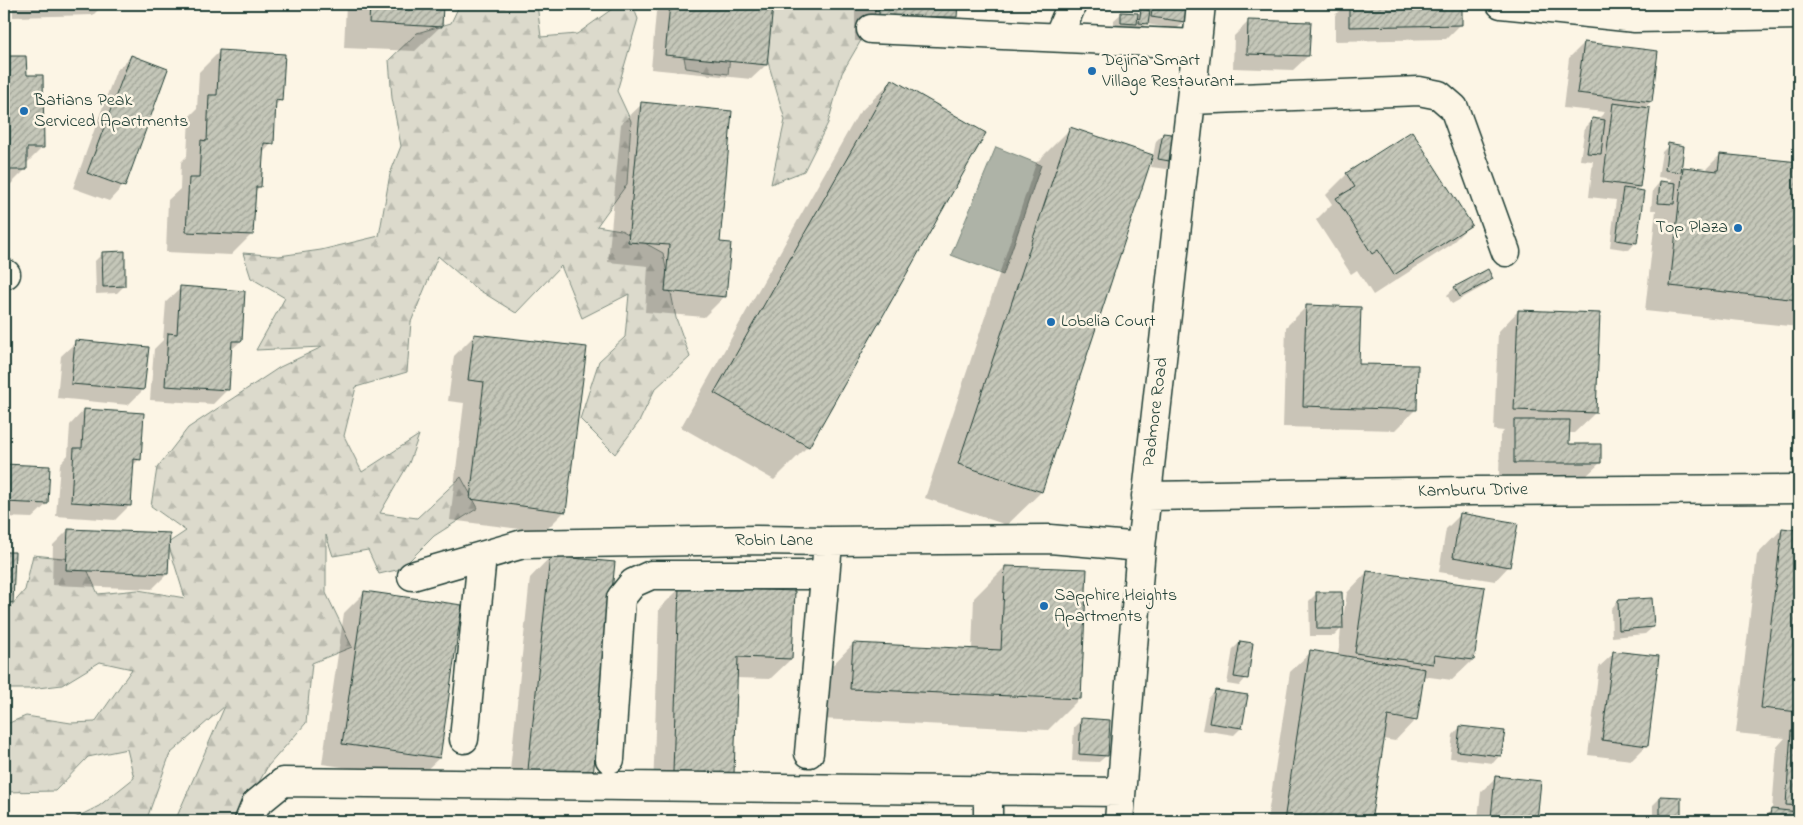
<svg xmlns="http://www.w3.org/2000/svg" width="1803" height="825" font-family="'Indie Flower',sans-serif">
<defs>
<pattern id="forest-firs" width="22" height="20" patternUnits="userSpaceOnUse" patternTransform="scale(1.25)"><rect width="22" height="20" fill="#dcdacc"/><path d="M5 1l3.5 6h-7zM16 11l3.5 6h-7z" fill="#bcbcb0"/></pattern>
<pattern id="building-hatch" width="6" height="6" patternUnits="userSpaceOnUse" patternTransform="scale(1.25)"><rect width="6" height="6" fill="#c5c7b9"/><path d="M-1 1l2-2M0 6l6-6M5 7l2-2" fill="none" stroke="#9fa397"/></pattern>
</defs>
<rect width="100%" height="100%" fill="#fcf5e5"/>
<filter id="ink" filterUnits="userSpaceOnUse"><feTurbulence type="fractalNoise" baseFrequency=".02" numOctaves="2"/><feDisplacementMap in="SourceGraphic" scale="10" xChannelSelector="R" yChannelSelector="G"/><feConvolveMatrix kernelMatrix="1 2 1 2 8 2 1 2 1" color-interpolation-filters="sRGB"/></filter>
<g filter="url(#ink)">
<path fill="url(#forest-firs)" stroke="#7e8c80" d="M460,4H537L541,37L577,34L619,4H632L638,19L617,91L631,121L627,184L597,226L621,230L663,253L676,318L690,357L655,389L639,422L615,454L580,419L599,361L625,337L629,294L582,318L561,266L516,313L474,287L438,256L411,322L407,372L356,387L344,436L362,472L419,435L409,463L380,513L417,518L461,477L478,508L434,536L401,569L379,574L368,550L333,556L326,535V593L352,647L312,663L306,723L268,766L237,821H175L225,706L170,754L146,821H69L99,806L134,778L127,749L88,757L55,791L4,792V725L26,716L71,723L95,722L132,669L100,662L62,685L30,689H4V614L25,590L33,555L83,560L98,594L138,590L185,598L168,543L186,531L151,506L157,468L188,428L280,367L322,347L256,350L285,298L251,278L243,253L279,256L321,250L379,236L390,174L401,146L392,98L389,60L417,33L451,23Z
M684,4H736L728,74L686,68L680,35Z
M768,4H876L874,18L842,73L828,123L804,171L771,184L785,120L763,45Z"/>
<path fill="#aeb3a7" stroke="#758479" d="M996,147L1041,165L1003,275L951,255Z"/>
<path fill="#0003" d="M13,4H104L93,15L13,17Z
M158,4H201L199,5Z
M346,4H442L441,26L415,51L344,48Z
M664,4H741L772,7L766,65L751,79L651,69L656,12Z
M855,4H956V16L931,42L855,41Z
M1148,4H1187L1184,21L1177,29L1146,24L1140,31L1132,30L1133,26L1128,30H1114V20L1122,13L1138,14L1141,11L1146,12Z
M1346,4H1460L1461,24L1446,39L1335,41V15Z
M1249,21L1308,56L1293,70L1233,68L1234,36Z
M1584,43L1651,101L1644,109L1639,187L1635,191L1636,242L1629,250L1610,247L1616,200L1589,197L1593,161L1580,160L1585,127L1592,120L1598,119L1605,112L1563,108L1569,58Z
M219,52L281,100L274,106L272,143L262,154L260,186L254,193L252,234L231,255L166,252L168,200L180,189L181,162L187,156L189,117L197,109L199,72Z
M131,56L123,186L109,201L73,188L116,71Z
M25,57V76L43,147L26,164V169L4,191V58Z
M892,81L985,133L808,446L774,480L681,427L858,114Z
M642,104L719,243L725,296L704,317L645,312L648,266L608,262L621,124Z
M1070,129L1041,492L1007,525L925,498L1036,163Z
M1163,134L1174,162L1166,169L1151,167L1156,141Z
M1669,145L1679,172L1683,168L1705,170L1720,155L1799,163V327L1645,311L1656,210H1651L1653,190L1660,182L1668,183L1672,179L1658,177L1662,152Z
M1347,174L1470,225L1449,246L1373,295L1357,270L1351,274L1316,220L1332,204L1326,195Z
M103,253L124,286L117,293L96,294L95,261Z
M1492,279L1484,286L1452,304L1447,295L1455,288Z
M181,288L241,341L230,351L227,390L213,404L150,400L154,349L163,340L166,302Z
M1307,306L1358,365L1416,409L1395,430L1283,427L1286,327Z
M1518,311L1595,413L1574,433H1568V445L1600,463L1585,477H1499L1500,436L1504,431L1494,430L1498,332Z
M475,335L565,511L544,532L450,520L464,403L448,401L454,356Z
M76,342L143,390L128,405L57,398L61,356Z
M84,410L140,459L132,466L130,505L115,520L56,516L60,464L68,455L70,425Z
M4,465L49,467L47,504L32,518L4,517Z
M1461,514L1509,566L1495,581L1439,572L1446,529Z
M1782,529L1799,531V821H1760L1772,810L1777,747L1785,738L1736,733L1757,555Z
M68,530L167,574L152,589L52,585L53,545Z
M4,553H14L12,602L4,611Z
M550,557L592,776L508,790L530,578Z
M1005,567L1079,699L1048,730L820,719L823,675L853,644L972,650L974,598Z
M1367,572L1473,660L1452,680L1422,676L1415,720L1395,741L1383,739L1370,821H1267L1290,672L1311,652L1338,656L1341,629L1334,636H1310L1309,601L1317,593L1343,618L1347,593Z
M680,588L791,659L770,679L736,678L733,774L653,792L659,609Z
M364,593L439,758L418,778L322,764L344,613Z
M1618,601L1653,627L1645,634L1612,637L1611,609Z
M1240,642L1246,678L1239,686L1227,684L1233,649Z
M1614,653L1647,745L1632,760L1588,755L1599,667Z
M1215,691L1241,728L1234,735L1202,730L1208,699Z
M1081,720L1107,755L1099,762L1072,761L1074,727Z
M1460,727L1500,755L1493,763L1450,758L1453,735Z
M1496,777L1540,782L1536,821H1460L1464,817L1478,818L1481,792Z
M1661,797L1680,798V821H1653V805Z"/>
<path fill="url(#building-hatch)" stroke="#1f3d34" d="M370,4H443L442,27L369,23Z
M670,4H754L773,6L767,65L665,55Z
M879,4H958L957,17L879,16Z
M1153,4H1188L1185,22L1151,17Z
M1349,4H1462V25L1349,27Z
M1141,9L1150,11L1148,24L1139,23Z
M1121,12L1138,13L1137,24L1121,23Z
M1248,20L1311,22L1309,56L1247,54Z
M1584,42L1658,51L1652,102L1577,93Z
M219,50L285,54L282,101L276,100L274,144L264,143L261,187H256L253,235L186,232L189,178H199L201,140L207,141L209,95H217Z
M131,55L168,69L125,187L87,173Z
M4,56H26L27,75H43L44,148H27V170H4Z
M892,79L986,133L809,447L714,393Z
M641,102L732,111L720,242L731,243L726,297L665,291L669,245L628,242Z
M1613,103L1650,108L1640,187L1603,182Z
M1592,118L1605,120L1601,154L1587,153Z
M1070,127L1153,155L1042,492L958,464Z
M1412,131L1472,225L1394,275L1378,250L1372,254L1336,198L1355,187L1346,173Z
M1163,133L1180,135L1175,162L1158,159Z
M1668,143L1684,146L1681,172L1665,170Z
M1720,154L1799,162V300L1670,286L1683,167L1718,171Z
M1660,181L1676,183L1674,204L1658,203Z
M1623,188L1644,191L1637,243L1616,240Z
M125,251V286L103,287L102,252Z
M1488,269L1493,279L1460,297L1454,287Z
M180,286L245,291L242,341H232L229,390L165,386L168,333L177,334Z
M1306,305L1361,307L1359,364L1418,365L1417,410L1303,406Z
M1518,310L1600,313L1596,413L1514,410Z
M474,334L587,347L566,512L470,499L484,382L468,380Z
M75,340L149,347L144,390L71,384Z
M84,409L144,413L141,460L134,459L131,506L71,502L74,448H82Z
M1514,420H1570L1569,444H1601V463H1514Z
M4,464L50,466L48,504L4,502Z
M1460,513L1518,523L1510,567L1453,557Z
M1782,528L1799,530V712L1761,708Z
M68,529L170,533L168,574L66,570Z
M4,552H15L13,603L4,602Z
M550,556L615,562L593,776L528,770Z
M1005,566L1087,569L1081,699L850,689L853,643L1001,650Z
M1367,571L1485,587L1474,660L1434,655L1433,664L1355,653Z
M679,587L795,591L792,659L738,657L734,774L673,772Z
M364,591L462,605L440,758L342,744Z
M1316,592H1342L1343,629H1317Z
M1652,598L1654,627L1619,630L1618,600Z
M1240,641L1253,643L1248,679L1234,677Z
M1310,650L1425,669L1417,721L1388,716L1371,821H1284Z
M1613,651L1659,656L1648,746L1602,740Z
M1215,690L1248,695L1242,728L1209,723Z
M1081,718L1110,720L1108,756L1079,754Z
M1460,726L1505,731L1501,756L1457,751Z
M1791,731H1799V806L1786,805Z
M1495,776L1541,781L1537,821H1463L1464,816L1491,818Z
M1660,796L1681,797V821H1660Z
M1771,809L1799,812V821H1769Z"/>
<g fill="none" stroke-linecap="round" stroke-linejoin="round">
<g stroke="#1f3d34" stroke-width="31">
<path id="minor" d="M1501,4L1635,18L1799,15
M871,29L1197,44
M1058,37L1072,4
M1191,100L1419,91L1439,95L1454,108L1506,252
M4,274H6
M1146,496L1472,491L1799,489
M412,576L523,544L756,540L828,541L1050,539L1141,547
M464,739L482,556
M809,753L827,555
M610,759L621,598L633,583L651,575H807L825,573
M249,821L256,804L283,782L1121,792
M988,821V790
M1119,821L1141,547L1191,100L1201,4"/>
</g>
<use href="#minor" stroke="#fcf5e5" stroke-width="28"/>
</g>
</g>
<g fill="#1f6fb2" stroke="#fcf5e5" stroke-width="2">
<circle cx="1092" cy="71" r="5"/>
<circle cx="24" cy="111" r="5"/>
<circle cx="1738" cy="228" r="5"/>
<circle cx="1051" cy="322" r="5"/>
<circle cx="1044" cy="606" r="5"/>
</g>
<g text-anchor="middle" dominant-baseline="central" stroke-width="5" stroke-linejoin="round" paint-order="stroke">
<g font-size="18" fill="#1f3d34" stroke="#fcf5e5" text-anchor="start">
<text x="1102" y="61">Dejina Smart<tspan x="1102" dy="21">Village Restaurant</tspan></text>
<text x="34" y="101">Batians Peak<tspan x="34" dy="21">Serviced Apartments</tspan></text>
<text x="1728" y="228" text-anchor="end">Top Plaza</text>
<text x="1061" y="322">Lobelia Court</text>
<text x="1054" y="596">Sapphire Heights<tspan x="1054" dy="21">Apartments</tspan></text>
</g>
<g font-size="18" fill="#1f3d34" stroke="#fcf5e5">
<text transform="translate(1156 412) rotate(-83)">Padmore Road</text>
<text transform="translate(1473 491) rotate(-1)">Kamburu Drive</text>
<text x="774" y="541">Robin Lane</text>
</g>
</g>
<rect width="1803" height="825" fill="none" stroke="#fcf5e5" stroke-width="20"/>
<rect x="10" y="10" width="1783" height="805" fill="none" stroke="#1f3d34" stroke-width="2" filter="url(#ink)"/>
</svg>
